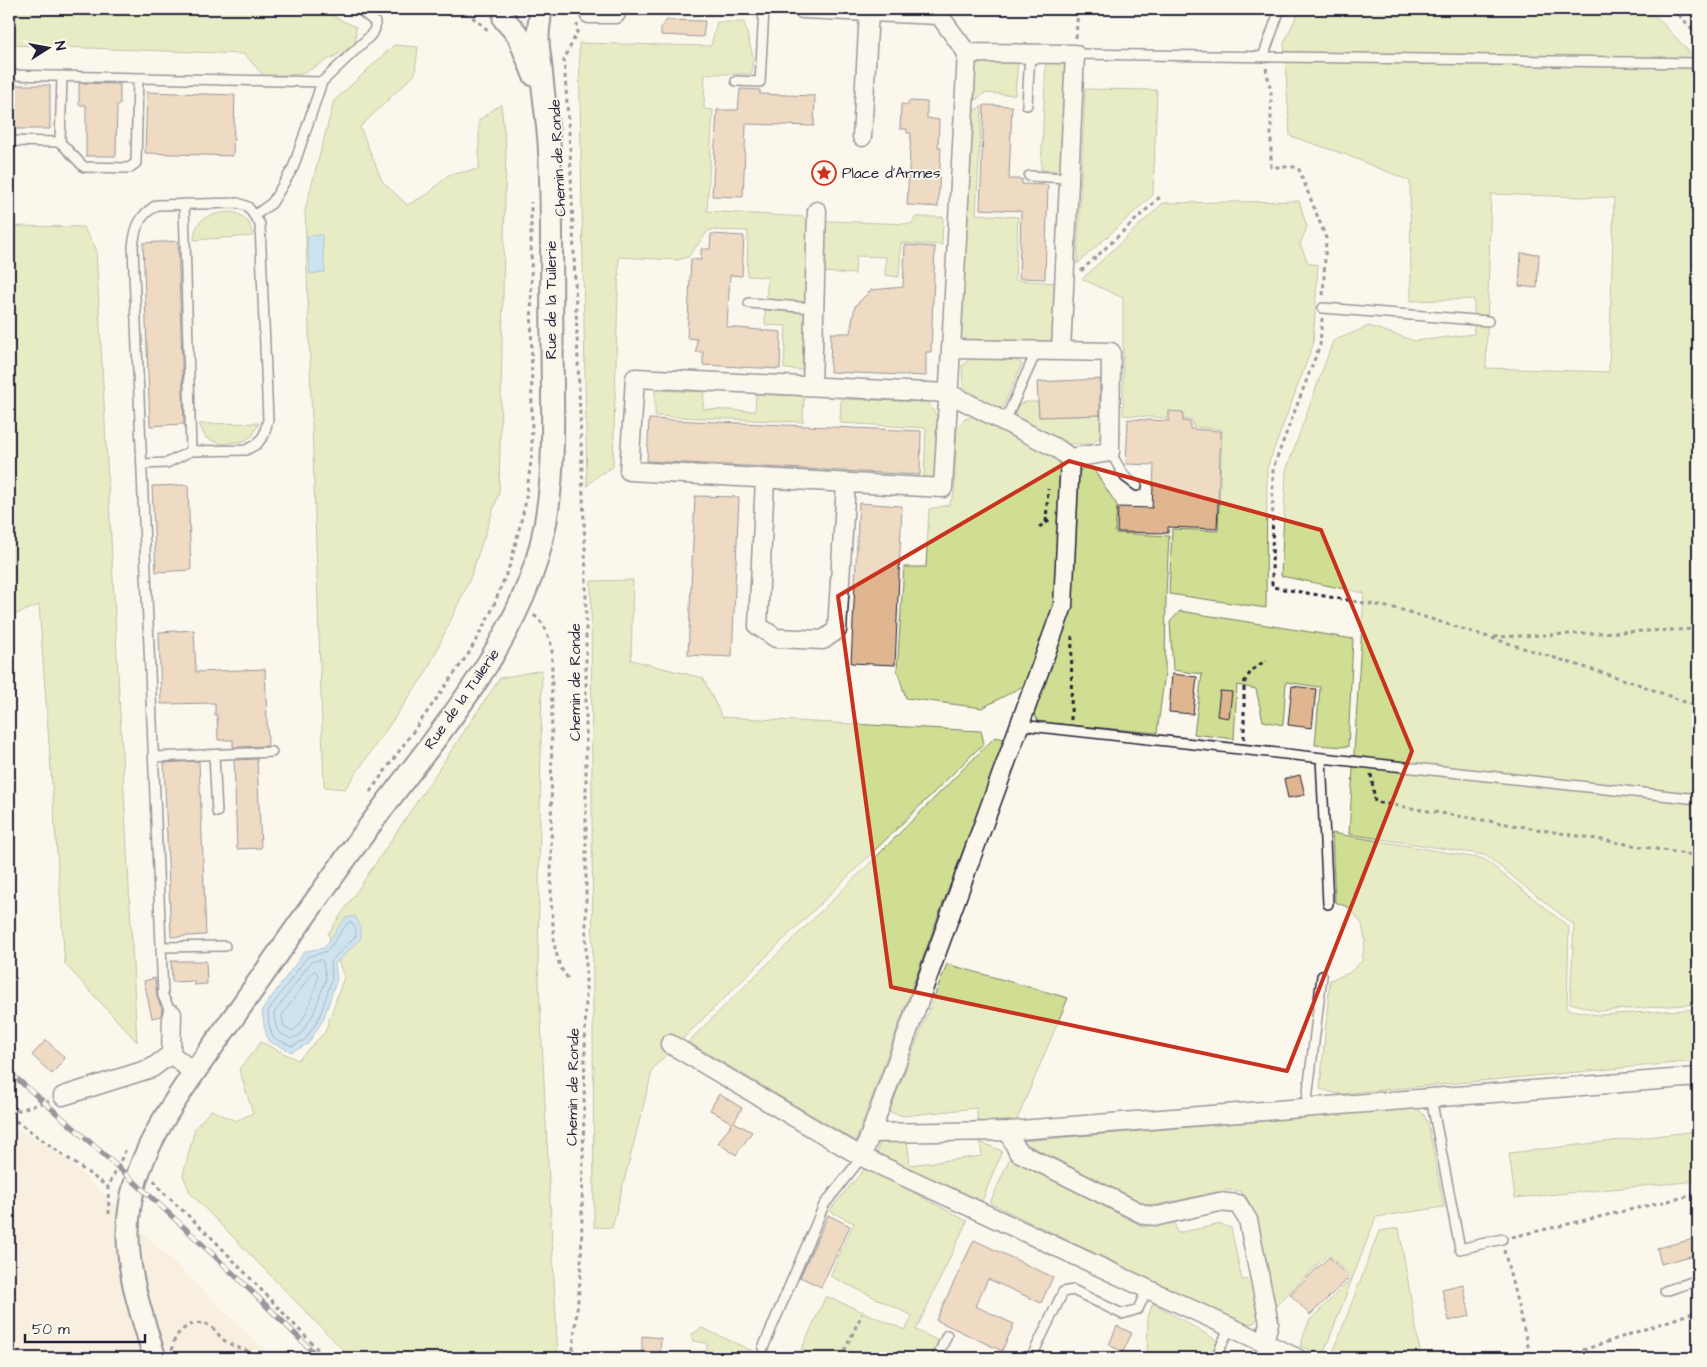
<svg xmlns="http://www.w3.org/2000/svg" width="1707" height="1367" font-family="'Architects Daughter',sans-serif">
<rect width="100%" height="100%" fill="#fbf7ec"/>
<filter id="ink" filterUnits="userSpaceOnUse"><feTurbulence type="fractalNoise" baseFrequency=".02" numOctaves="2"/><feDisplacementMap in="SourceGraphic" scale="10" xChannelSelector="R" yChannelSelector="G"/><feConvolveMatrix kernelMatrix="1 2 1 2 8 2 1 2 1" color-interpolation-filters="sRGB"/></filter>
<g filter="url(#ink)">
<path fill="#f3e4d0" d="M17,1129L46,1145L72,1164L273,1358H9V1132Z"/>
<path fill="#cfde92" stroke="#788066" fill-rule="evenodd" d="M9,9H297L322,11L356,27L355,45L302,74L264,76L244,54L9,45Z
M1300,9H1649L1698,61V1004L1598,1011L1570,1003L1574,925L1485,855L1349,834L1364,593L1281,576L1286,471L1333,341L1369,326L1415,341L1474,334V299L1411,301L1410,181L1344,154L1290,136L1284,43ZM1491,194L1614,198L1609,372L1486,368Z
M717,22H744L753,57L752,74H705L704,109L713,110L707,211L804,217L809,223L806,303L766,301L768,277L747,276L748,231L709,230L688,257L677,260L619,257L613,467L599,475L587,486L579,43L711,46Z
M394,45L418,47L415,74L360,127L382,181L407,205L428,194L448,175L479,169V120L501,104L506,148L499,493L469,581L427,671L345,789L324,787L305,210L334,101Z
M973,58L1018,59L1015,95L985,93L970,104Z
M1046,59L1068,61L1062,171L1041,170Z
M1085,89L1157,90L1153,195L1077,264Z
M982,106L976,214L1018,217L1015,280L1058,283L1055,343L958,341L970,113Z
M1299,201L1307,227L1300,244L1308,263L1318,265L1313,345L1267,468L1266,608L1169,594L1172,529L1218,531L1222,429L1193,427L1192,420L1123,415V298L1082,279L1163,203Z
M234,212C248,218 250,222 253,236L194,240C195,215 213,213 234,212Z
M916,217H943L942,245L901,243L899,277L885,275L886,257L856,256L855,274L821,272L822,227L829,221L911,224Z
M9,226L83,227L96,248L137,1042L65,964L39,605L9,617Z
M765,310L805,313L802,370L784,369L786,326L765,325Z
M970,359H1015L1022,364L1003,407L996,408L963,388L962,366Z
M655,390L704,392L703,409L755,411L756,394L804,396L803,422L655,416Z
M841,399L928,402L938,418L934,478H924L926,428L840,423Z
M1026,402H1038L1039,417L1105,415L1101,436L1092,444H1067L1019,421C1014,415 1014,411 1018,405Z
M973,416L1059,456L1062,466L1054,604L1029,683L982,708L906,698L897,670L904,567H926L929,509L949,505L954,494L957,428L965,419Z
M259,423L252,436L244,441L221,444L206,438L199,424Z
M1092,467L1117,505L1115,533L1169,536L1166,594L1165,672L1157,733L1038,722L1034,714L1066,621L1075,483L1081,469Z
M633,580L631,660L703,678L722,717L981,731L984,743L653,1068L612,1228L594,1227L591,581Z
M1180,611L1353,639L1348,747L1315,745L1320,687L1286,682L1283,725L1263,721L1256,689L1237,685L1234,739L1194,734L1202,674L1173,670L1170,622Z
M542,670L538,964L558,1358H351L190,1193L183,1175L195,1128L211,1110L236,1121L253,1113L239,1069L261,1042L298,1060L325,1032L344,977L328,934L500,678Z
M995,737L1005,739L942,906L856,1141L688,1042L869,864Z
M1332,833L1484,859L1569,927L1567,1009L1598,1015L1698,1009V1061L1338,1094L1320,1089L1330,980L1349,973L1362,961L1365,940L1362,924L1350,908L1335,902Z
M947,964L1068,998L1019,1115L1014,1124L979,1127L976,1108L904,1116L889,1112Z
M1417,1108L1424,1115L1428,1123L1444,1207L1376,1217L1323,1355L1300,1346L1309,1321L1352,1278L1328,1254L1275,1307L1253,1212L1247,1198L1240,1191L1227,1190L1157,1205L1144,1204L1021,1141Z
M1698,1131V1181L1515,1198L1509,1153Z
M907,1140L910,1165L982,1156L980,1142L1002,1151L982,1201L877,1156L879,1143Z
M1010,1158L1144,1227L1174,1221L1177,1233L1221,1224L1231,1228L1242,1280L1252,1279L1259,1317L1254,1323L1243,1324L990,1203Z
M866,1167L967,1221L916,1330L939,1341L931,1358H819L801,1350L826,1296L905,1330L913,1316L830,1276L854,1223L829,1211Z
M1399,1228L1421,1358H1331L1379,1231Z
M1153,1303L1218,1341L1209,1358H1145L1147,1355L1148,1317Z
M702,1328L768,1358H707V1343L693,1341L691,1335Z"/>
<path fill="#95cbf3" stroke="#6787a9" d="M322,235L325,272L310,274L307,236Z
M355,916L360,926L361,938L335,964L337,979L323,1020L308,1044L292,1052L268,1041L264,1026L262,1010L305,951L324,948L345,918Z"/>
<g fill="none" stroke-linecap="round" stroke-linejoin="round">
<path stroke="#506685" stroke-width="1" d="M351,922L355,927L356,936L330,962L332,979L319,1018L305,1040L292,1046L273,1038L269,1025L268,1011L307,957L327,951L347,924Z
M321,960L323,962L326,979L313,1015L300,1035L291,1039L278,1032L275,1023L274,1013L311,962Z
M315,971L317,973L318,978C314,991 305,1027 291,1031L284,1027L282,1015L313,972Z"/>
</g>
<path fill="#e0b690" stroke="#22223b" d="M667,20L705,21L703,37L661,35V27Z
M79,83L120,84V105H117L116,156H86V105H79Z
M9,85H50V129H9Z
M740,89L760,90V94L815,96L814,126L746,124L743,197L712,196L717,110H738Z
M147,92L235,95L233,156L145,153Z
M909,101L927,102V118L939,120L938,147H941L938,207L907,205L911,133H907V129H900L901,104L908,105Z
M984,105L1012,106L1009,179H1022V184L1048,185L1045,279L1019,278L1021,211L980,209Z
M711,234L744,236L742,276L730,275L727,327L781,332L780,369L703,365V352H696L697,339L687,338L691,259L701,260V249H710Z
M178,241L184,424L150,426L143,243Z
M905,245L935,247L931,352H926V376L830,372L831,333H850L855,306L871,290L903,287Z
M1521,253L1539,254L1537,288L1519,286Z
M1100,379V415L1039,417L1037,382Z
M1169,411L1183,412V421L1190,422V429L1221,431L1217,529L1168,527V533L1117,532L1118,507L1152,508L1154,465L1126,464L1128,419L1169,421Z
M649,419L921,431L920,475L647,461Z
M188,485L191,570L156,572L152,486Z
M695,496L739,497L732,657L688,655Z
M859,503L902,506L895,665L851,663Z
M194,630L196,672L265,669L268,746L233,747V740H218L217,715H215V703L161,704L159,632Z
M1172,674L1197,677L1193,714L1169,712Z
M1292,686L1316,689L1312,728L1288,725Z
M1220,691L1232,692L1229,718L1217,716Z
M257,759L261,848L237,849L234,760Z
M199,761L206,935L171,937L164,763Z
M1300,775L1305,795L1288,798L1284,779Z
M171,961H206L207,984L194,985V981L172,982Z
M155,978L157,997L162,1010L161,1016L152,1018L144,981Z
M46,1040L65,1058L52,1074L32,1055Z
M719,1094L742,1108L734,1122L752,1132L736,1155L718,1143L732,1123L710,1110Z
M828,1215L850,1226L821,1287L800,1277Z
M1698,1238V1254L1661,1264L1657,1248Z
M974,1240L1053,1277L1041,1303L988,1279L975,1306L1014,1324L1002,1351L936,1320Z
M1329,1257L1349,1278L1310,1315L1290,1294Z
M1463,1284L1470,1316L1449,1321L1442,1289Z
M1117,1326L1132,1333L1123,1352L1109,1345Z
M642,1336L661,1338L660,1358H642Z"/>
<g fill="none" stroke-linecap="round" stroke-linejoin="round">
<g stroke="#22223b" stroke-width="12">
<path id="service" d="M1075,54L1698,63
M1263,57L1280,9
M9,75L322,82
M736,81L760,82L764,9
M1027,105L1030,54
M9,141L60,142L84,167L129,168L136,163L138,78
M60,142L62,76
M1029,176L1069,178
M184,204L191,451
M255,215L272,203L293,168L322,82L370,36L375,29V22L359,9
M749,303L814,308
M1323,308L1488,321
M1005,421L1037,350
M1110,452L1125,477L1137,486
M142,464L167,463L191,451L246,450L257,444L264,435L268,420L260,224L248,207L238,203L157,205C139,215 135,228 133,247L163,996L172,1014
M1020,725L1698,799
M214,755L217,812
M154,757L272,752
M1321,758L1328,904
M161,947L225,946
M1431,1098L1460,1249L1502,1239
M1306,1108L1322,976
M1665,1291L1698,1280
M763,1348L824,1205L862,1157
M1032,1356L1063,1292L1073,1290L1122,1314L1138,1309L1147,1290
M937,1358L947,1335
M1216,1358L1229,1328"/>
</g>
<g stroke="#22223b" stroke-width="21">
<path id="minor" d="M589,9V14H616V9
M802,9L939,15L967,53L951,349L943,488L629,471L635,378L948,393L1058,449L1070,458L1063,606L862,1157
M967,53L1075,54L1061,351
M862,137L869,12
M951,349L1111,352L1110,452L1070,458
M812,386L817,211
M765,479L758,626L776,638L823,640L837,630L846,483
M670,1044L862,1157L1297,1358
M171,1054L172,1014
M171,1054L182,1063L193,1074
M63,1096L152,1068L171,1054
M1008,1131L1018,1152L1145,1215L1158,1216L1219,1202L1238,1204L1248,1220L1269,1323L1264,1342
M871,1133L1008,1131L1698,1077"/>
</g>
<g stroke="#22223b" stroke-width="25">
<path id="tertiary" d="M504,19L518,35L534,75
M155,1358C139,1308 122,1259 130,1206C139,1143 191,1077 228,1025C278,954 327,883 379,813C435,738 498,666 531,577C559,502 552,421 552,342C551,276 553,208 549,142C547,117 543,92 541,68C540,58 538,48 538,38C538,28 540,19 541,9"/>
</g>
<path stroke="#22223b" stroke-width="3" stroke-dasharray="4 4" stroke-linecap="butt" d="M1673,9L1698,35
M470,10V15L489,31
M1076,38L1078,9
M1266,68L1271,92V167H1298L1326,238L1323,297
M1081,271L1161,196
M1322,318L1320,345L1273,468L1272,587L1399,609L1635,683L1698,707
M1046,522L1048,489
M1039,527L1051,520
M534,615L544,625L552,647L551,901L555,948L560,967L569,980
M1494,637L1698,629
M1071,720L1072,633
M1244,739V683L1251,671L1266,660
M1371,774L1375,802L1698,856
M370,792L469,653L491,612L511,562L525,505L532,453L531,202
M9,1113L49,1101
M9,1116L108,1187
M154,1180L160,1189L214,1240L326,1358
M109,1214L108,1187L126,1149
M1512,1237L1698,1194
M1504,1250L1531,1358
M175,1358C171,1351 172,1344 176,1337C182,1326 199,1319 210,1326C217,1331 221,1340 230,1344C241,1350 251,1350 261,1358
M572,1358L581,1271L586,993V575L570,148L564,60L578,30L577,24
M841,1358L862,1314
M1560,1358L1698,1311"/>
<use href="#service" stroke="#fbf7ec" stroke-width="9"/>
<use href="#minor" stroke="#fbf7ec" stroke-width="18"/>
<use href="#tertiary" stroke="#fbf7ec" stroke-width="21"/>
<g stroke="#22223b" stroke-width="5.5">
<path id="rail" d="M9,1072C116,1163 220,1258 319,1358"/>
</g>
<use href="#rail" stroke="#fbf7ec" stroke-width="4" stroke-dasharray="11" stroke-linecap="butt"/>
</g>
</g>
<path d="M0 0H1707V1367H0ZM1069,461L1321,530L1412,751L1287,1071L891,987L838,596Z" fill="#fbf7ec" fill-opacity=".55" fill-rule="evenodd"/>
<path fill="none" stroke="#c8321e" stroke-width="4" stroke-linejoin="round" d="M1069,461L1321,530L1412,751L1287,1071L891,987L838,596Z"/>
<defs>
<g id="sight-ring" transform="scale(1.25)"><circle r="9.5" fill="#fbf7ec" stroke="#c8321e" stroke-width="1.5"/><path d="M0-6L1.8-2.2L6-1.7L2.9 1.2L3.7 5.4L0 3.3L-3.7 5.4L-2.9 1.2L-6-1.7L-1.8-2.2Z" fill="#c8321e"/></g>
</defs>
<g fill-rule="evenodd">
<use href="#sight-ring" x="824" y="173"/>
</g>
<g text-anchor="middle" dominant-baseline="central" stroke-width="4" stroke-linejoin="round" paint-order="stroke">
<g font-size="15" fill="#22223b" stroke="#fbf7ec">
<text transform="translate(558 158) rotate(-93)">Chemin de Ronde</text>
<text transform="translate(551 300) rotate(-90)">Rue de la Tuilerie</text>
<text transform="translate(575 682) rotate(-90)">Chemin de Ronde</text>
<text transform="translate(462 699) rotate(-55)">Rue de la Tuilerie</text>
<text transform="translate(573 1087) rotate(-89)">Chemin de Ronde</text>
</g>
<g font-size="15" fill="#22223b" stroke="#fbf7ec" text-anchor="start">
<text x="842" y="173">Place d'Armes</text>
</g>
</g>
<rect width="1707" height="1367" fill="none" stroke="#fbf7ec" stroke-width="30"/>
<rect x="15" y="15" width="1677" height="1337" fill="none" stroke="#22223b" stroke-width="2" filter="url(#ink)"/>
<g transform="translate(48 48) rotate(79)" stroke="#fbf7ec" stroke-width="4" paint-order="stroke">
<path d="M0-4L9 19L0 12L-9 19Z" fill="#22223b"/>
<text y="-8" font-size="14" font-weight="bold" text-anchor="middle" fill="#22223b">N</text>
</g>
<path d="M25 1334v8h120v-8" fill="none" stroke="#22223b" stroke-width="2.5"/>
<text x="32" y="1334" font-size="15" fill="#22223b" stroke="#fbf7ec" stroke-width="4" paint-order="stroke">50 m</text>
</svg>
